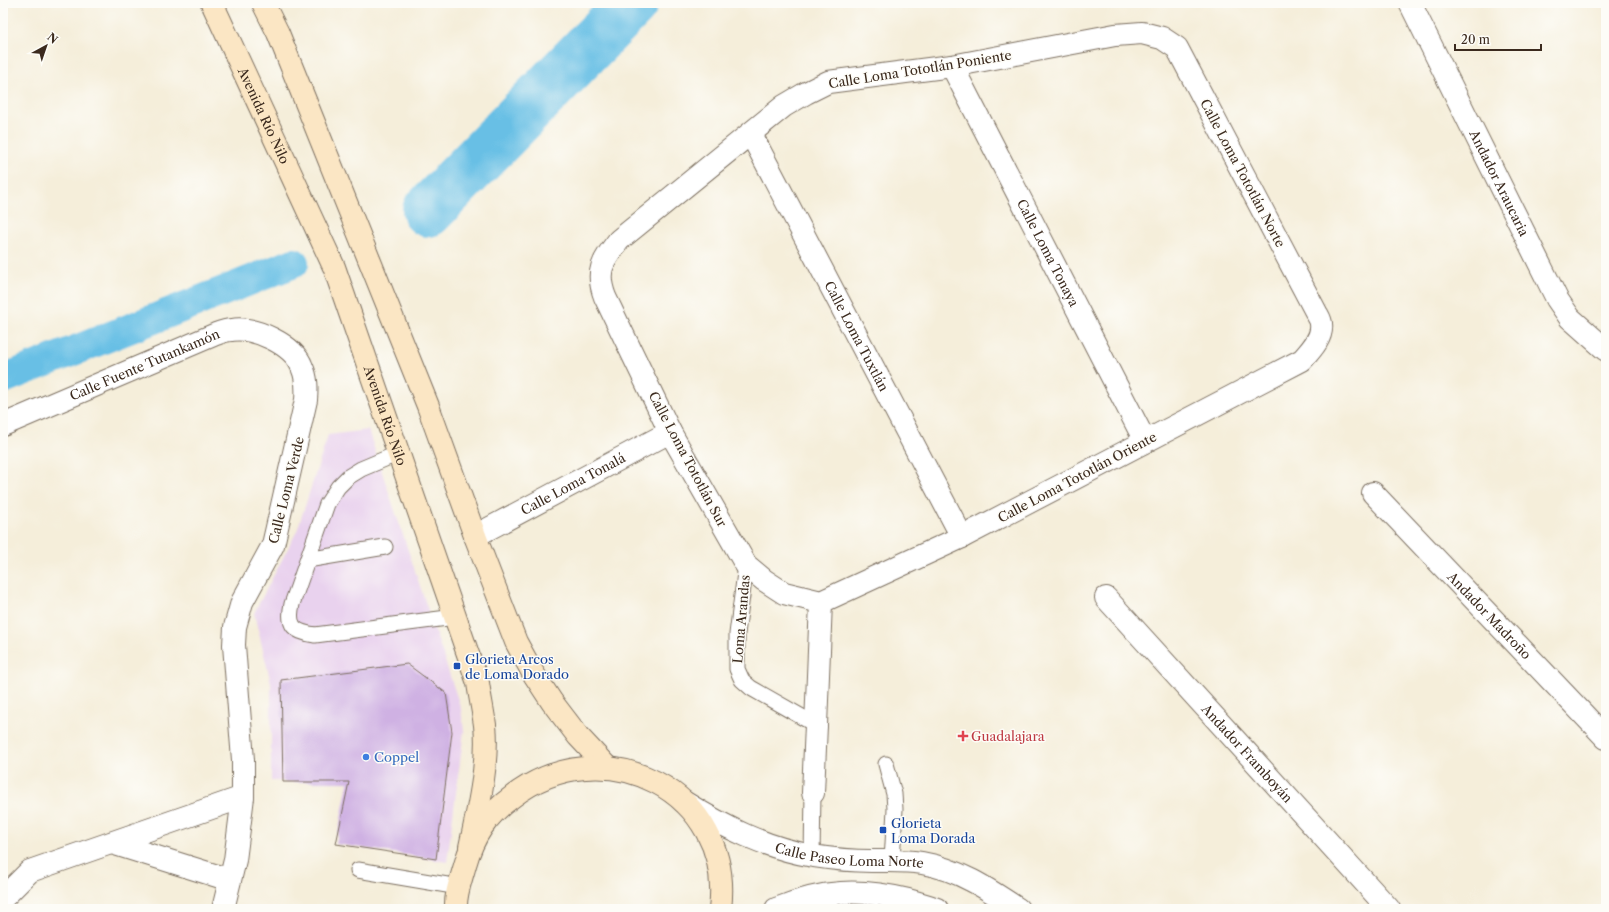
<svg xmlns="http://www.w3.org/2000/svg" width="1609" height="912" font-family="'Libre Caslon Text',serif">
<rect width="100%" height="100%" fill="#fdfcf7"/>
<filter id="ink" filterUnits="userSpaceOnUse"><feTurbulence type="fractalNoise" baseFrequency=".025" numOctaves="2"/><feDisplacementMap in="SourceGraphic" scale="8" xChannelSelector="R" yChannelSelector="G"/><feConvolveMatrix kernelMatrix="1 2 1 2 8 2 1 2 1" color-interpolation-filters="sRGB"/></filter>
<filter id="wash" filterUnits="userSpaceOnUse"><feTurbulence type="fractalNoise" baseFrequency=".012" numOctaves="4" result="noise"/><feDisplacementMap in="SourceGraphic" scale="16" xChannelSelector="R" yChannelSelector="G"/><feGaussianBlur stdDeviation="0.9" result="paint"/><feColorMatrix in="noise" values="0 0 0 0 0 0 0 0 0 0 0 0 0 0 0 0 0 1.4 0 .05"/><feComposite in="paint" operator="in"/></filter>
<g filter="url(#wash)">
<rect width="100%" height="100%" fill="#f5eeda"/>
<path fill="#e9d2ee" d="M368,430L461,709L464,731L447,862L336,844L348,782L271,781V683L254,613L297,531L328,435Z"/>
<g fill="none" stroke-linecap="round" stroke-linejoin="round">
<path stroke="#67bfe5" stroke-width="30" d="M3,379L294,263"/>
<path stroke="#67bfe5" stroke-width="52" d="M428,211L632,3"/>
</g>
<g id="blocks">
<path fill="#cfb1e3" d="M407,664L446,693L452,732L436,859L336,844L349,782H283L281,680Z"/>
</g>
</g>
<g filter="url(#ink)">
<use href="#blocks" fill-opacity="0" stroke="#7c6f60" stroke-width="1"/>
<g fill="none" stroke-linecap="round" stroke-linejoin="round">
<g stroke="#7c6f60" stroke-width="17">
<path id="service" d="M399,453L361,469L348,477L338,487L327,504L292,604C287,626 294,632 315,635L455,617
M307,560L385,547
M746,565L737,634V669L742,680L751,688L816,725
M886,764L894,794L895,809L892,861
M812,856L813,793
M358,870L459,887"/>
</g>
<g stroke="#7c6f60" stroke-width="24">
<path id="pedestrian" d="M813,793L816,725"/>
</g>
<g stroke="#7c6f60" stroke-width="24">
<g id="minor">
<path id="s1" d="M1410,3L1557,299L1570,318L1606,350"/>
<path d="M1142,33L1162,38L1177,48L1316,312C1318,316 1321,320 1321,324C1323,338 1310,351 1302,360L962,537L821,602L784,593L764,580L746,565L670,432L605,297C595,271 603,261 619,240L784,106L806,93L828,82L952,66L1115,35Z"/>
<path id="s2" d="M952,66L1145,441"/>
<path id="s3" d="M751,134L962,537"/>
<path id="s4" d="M3,425L216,334C221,332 227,330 232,330C254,326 294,345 302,367C307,378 307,388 306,400L273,545L242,602L235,627L234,645L243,760V797L235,860L223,909"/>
<path id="s5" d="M1373,493L1606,738"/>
<path id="s6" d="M475,536L670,432"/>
<path id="s7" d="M1106,598L1389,909"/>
<path d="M816,725L821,602"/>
<path d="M112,843L230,880"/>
<path d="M4,897L30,871L243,797"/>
</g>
</g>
<g stroke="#7c6f60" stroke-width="24">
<g id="tertiary">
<path id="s8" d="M684,802C724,827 766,848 813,856C832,859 851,861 871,861C887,861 906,860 922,863C958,869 988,889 1018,909"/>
<path d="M776,909C821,890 860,888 908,900C918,903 928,905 937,909"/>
</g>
</g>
<g stroke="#7c6f60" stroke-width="24">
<g id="secondary">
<path id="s9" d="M212,3L334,267L478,683C480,697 483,711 485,725C489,763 478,810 470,847"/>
<path d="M263,3L278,33L428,406L475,536L516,642L533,673L552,702L578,736L607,767"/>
<path d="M456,909C455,894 461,880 465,865C473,836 487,815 512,797C603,726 735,791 720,909"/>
</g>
</g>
<use href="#service" stroke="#fff" stroke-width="15"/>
<use href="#pedestrian" stroke="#fff" stroke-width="22"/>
<use href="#minor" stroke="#fff" stroke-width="22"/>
<use href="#tertiary" stroke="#fff" stroke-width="22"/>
<use href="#secondary" stroke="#fbe6c4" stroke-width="22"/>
</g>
</g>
<g fill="#1a4fb4" stroke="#fdfcf7" stroke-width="1.5">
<rect x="453" y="662" width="8" height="8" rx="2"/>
<rect x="879" y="826" width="8" height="8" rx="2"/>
</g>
<path fill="#e0444e" stroke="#fdfcf7" stroke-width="1.5" d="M961 730h4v4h4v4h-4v4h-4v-4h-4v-4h4z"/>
<circle fill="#3f7fe0" stroke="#fdfcf7" stroke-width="1.5" cx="366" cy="757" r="4"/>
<g text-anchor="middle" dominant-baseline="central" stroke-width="3" stroke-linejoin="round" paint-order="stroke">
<g font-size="13" fill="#3b2a1e" stroke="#fdfcf7">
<text transform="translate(920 69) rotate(-9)">Calle Loma Tototlán Poniente</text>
<text stroke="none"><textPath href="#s9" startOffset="124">Avenida Río Nilo</textPath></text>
<text transform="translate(1243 173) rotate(62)">Calle Loma Tototlán Norte</text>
<text stroke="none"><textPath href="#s1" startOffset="201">Andador Araucaria</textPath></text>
<text stroke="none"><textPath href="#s2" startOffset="210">Calle Loma Tonaya</textPath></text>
<text stroke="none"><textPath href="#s3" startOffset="228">Calle Loma Tuxtlán</textPath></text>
<text stroke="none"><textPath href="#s4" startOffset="154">Calle Fuente Tutankamón</textPath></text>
<text stroke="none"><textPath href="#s9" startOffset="448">Avenida Río Nilo</textPath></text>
<text transform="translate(688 459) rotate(62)">Calle Loma Tototlán Sur</text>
<text transform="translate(1077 477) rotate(-28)">Calle Loma Tototlán Oriente</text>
<text stroke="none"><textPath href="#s6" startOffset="111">Calle Loma Tonalá</textPath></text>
<text transform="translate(286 490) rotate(-76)">Calle Loma Verde</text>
<text stroke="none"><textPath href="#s5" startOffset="169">Andador Madroño</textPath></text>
<text transform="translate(741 619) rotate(-85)">Loma Arandas</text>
<text stroke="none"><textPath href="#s7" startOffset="210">Andador Framboyán</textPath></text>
<text stroke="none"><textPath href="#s8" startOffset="177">Calle Paseo Loma Norte</textPath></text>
</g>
<g font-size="13" fill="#164399" stroke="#fdfcf7" text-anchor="start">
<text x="465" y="659">Glorieta Arcos<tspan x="465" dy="15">de Loma Dorado</tspan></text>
<text x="891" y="823">Glorieta<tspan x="891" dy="15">Loma Dorada</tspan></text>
</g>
<g font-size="13" fill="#be3a42" stroke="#fdfcf7" text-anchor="start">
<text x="971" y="736">Guadalajara</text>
</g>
<g font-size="13" fill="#366cbe" stroke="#fdfcf7" text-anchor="start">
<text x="374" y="757">Coppel</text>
</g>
</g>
<rect width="1609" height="912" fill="none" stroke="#fdfcf7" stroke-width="16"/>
<g transform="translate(46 46) rotate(40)" stroke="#fdfcf7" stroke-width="3" paint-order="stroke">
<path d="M0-3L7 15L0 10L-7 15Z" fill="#3b2a1e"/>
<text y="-6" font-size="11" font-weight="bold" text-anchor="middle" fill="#3b2a1e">N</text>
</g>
<path d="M1455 44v6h86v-6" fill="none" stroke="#3b2a1e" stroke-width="2"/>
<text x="1461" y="44" font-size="12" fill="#3b2a1e" stroke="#fdfcf7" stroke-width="3" paint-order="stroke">20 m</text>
</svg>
